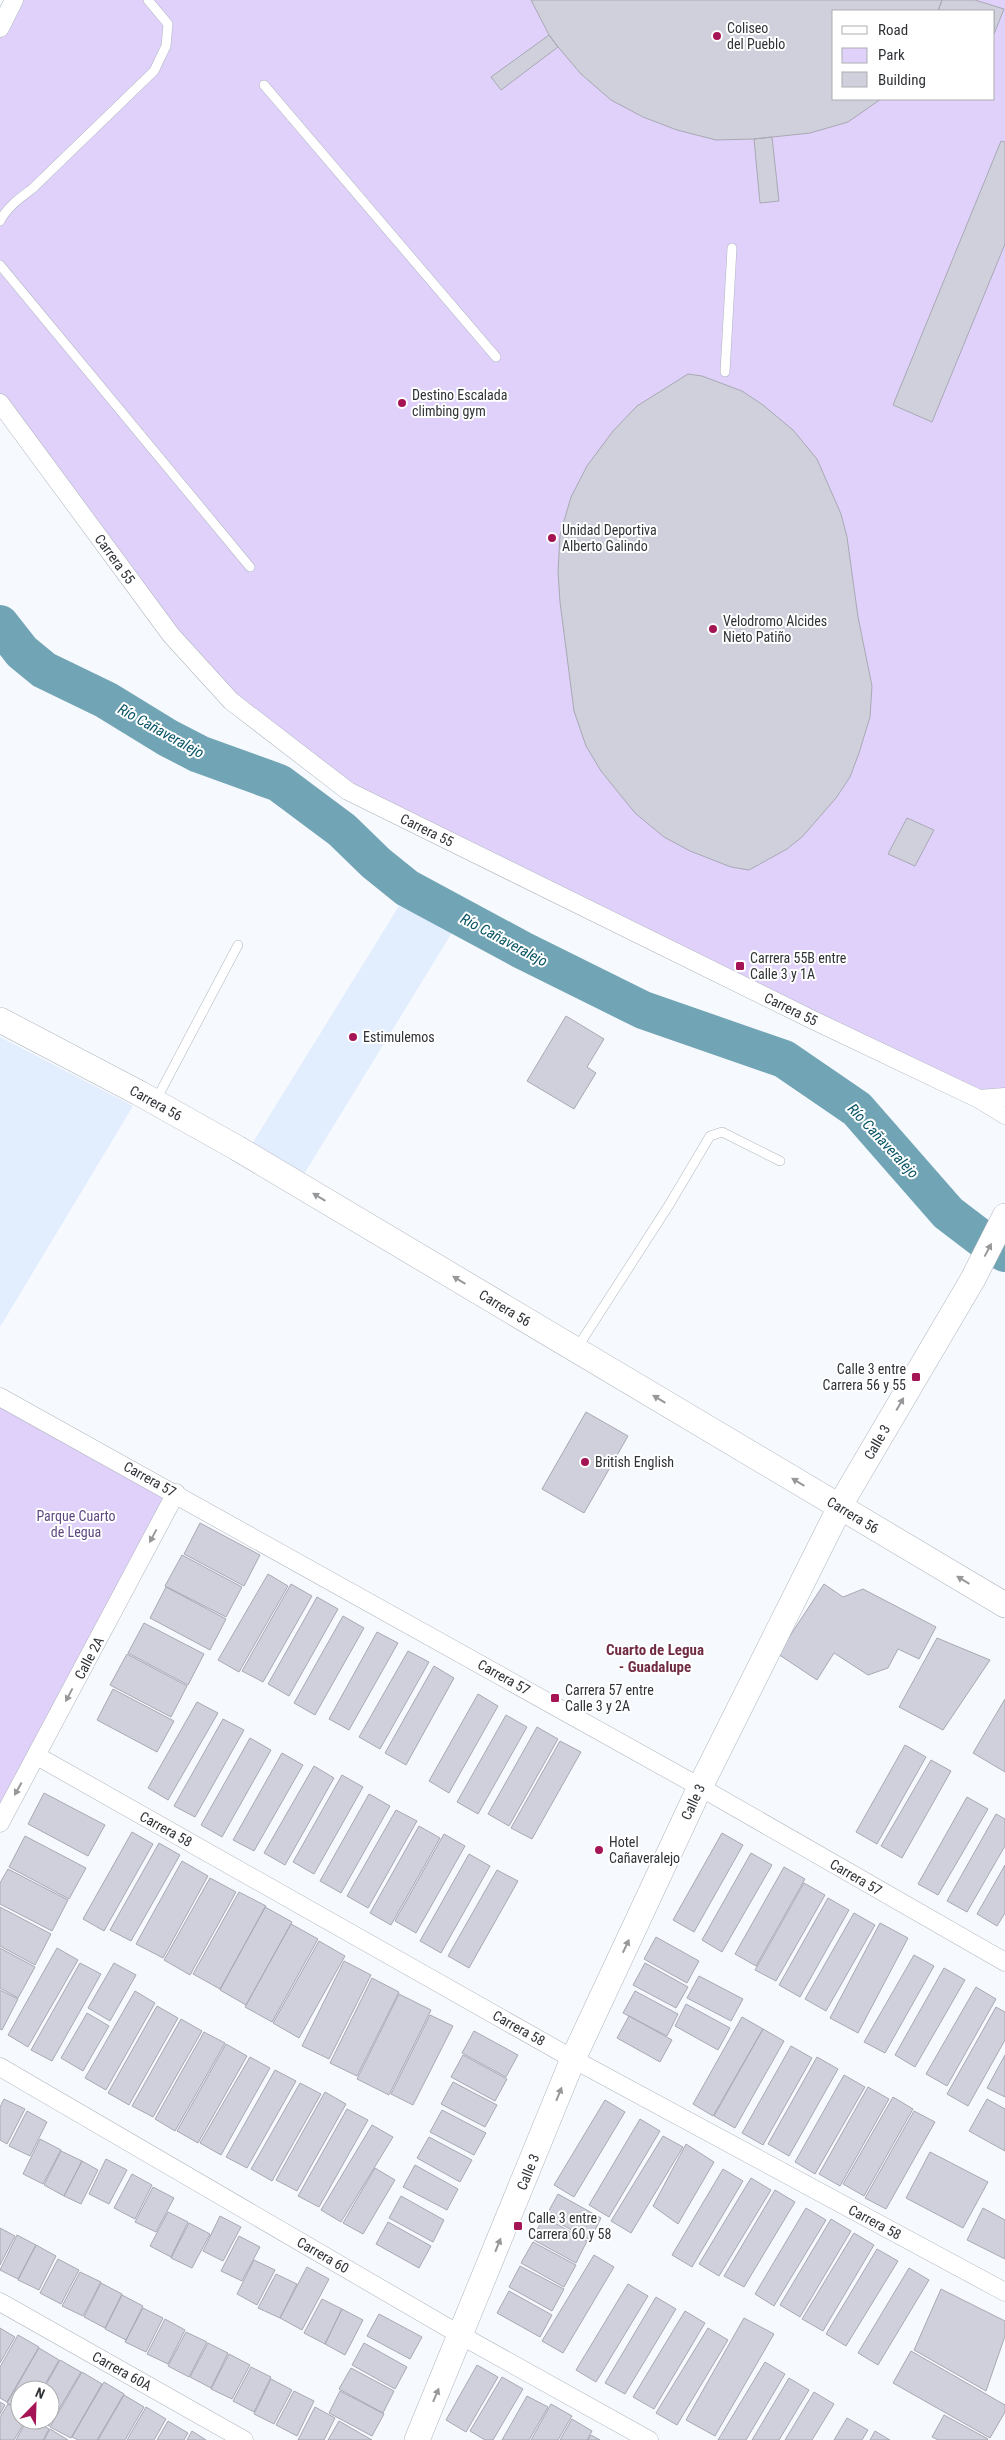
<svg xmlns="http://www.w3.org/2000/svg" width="1005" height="2440" font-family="'Roboto Condensed',sans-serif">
<rect width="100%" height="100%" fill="#f6f9fd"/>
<path fill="#e2edfe" d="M399,906L453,931L304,1174L252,1144Z
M0,1037L133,1106L0,1327Z"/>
<path fill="#e0d1fb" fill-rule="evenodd" d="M14,0H1005V1097L979,1099L348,791L231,701L0,403V28ZM834,11H994V99H834Z
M0,1397L176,1493L0,1822Z"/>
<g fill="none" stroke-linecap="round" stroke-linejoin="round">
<path stroke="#71a5b5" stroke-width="38" d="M0,624L22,652L44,670L106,700L168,738L199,754L279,783L342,830L376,863L407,888L522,950L643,1010L784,1059L857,1109L948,1213L990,1245L1005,1253"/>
</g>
<path fill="#cfd0db" stroke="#a8a9b4" d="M531,0H942L938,11H834V99H881L848,122L810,133L754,139L716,140L677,130L643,117L611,100L581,74L558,47L549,35Z
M942,0H975L1004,9L994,34V11H938Z
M549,35L558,47L501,90L491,77Z
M772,137L779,201L760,203L754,139Z
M1001,141L1005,142V244L932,422L893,405Z
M688,374L702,376L742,391L763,405L793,430L817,459L841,514L847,537L858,617L872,686L870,717L859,753L850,777L836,798L802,837L787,849L749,870L731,867L690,851L664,837L635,813L601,771L586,746L574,711L560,602L558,572L560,535L571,497L587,466L613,431L637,406Z
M907,818L934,830L915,866L888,854Z
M566,1016L604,1039L587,1067L596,1073L574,1109L527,1081Z
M586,1412L628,1436L584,1513L542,1489Z
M200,1523L260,1555L244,1586L184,1554Z
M182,1555L242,1587L226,1617L165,1586Z
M268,1574L288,1586L239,1672L218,1660Z
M291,1584L312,1596L263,1682L242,1671Z
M824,1584L843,1597L863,1589L936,1627L919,1659L898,1649L888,1668L868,1675L834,1653L817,1680L778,1654Z
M166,1587L226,1619L210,1650L150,1618Z
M317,1597L338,1609L289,1696L268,1684Z
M343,1616L364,1628L315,1715L294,1703Z
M144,1623L204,1654L188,1685L128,1653Z
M377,1632L398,1643L349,1730L329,1719Z
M937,1638L990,1660L943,1730L899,1707Z
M408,1651L429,1662L380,1749L359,1737Z
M127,1654L187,1686L171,1717L110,1685Z
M434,1666L454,1678L406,1765L385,1753Z
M113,1689L174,1721L157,1752L97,1720Z
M478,1694L498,1706L449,1793L429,1781Z
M1005,1699V1772L973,1753Z
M197,1702L218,1713L168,1800L148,1788Z
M506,1715L527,1727L478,1814L457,1802Z
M223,1719L244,1730L195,1817L174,1806Z
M537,1727L558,1739L509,1826L488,1814Z
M250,1738L271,1750L222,1837L201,1825Z
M560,1741L581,1752L532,1839L511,1828Z
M905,1745L926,1757L877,1844L856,1832Z
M282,1753L303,1765L254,1851L233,1840Z
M931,1760L951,1771L902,1858L881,1846Z
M314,1766L334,1778L285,1865L264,1853Z
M342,1775L363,1787L314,1874L293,1862Z
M44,1793L105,1825L88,1856L28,1824Z
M369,1794L390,1806L341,1893L320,1881Z
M967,1797L988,1809L938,1895L918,1884Z
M396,1810L417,1821L368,1908L347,1896Z
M996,1814L1005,1819V1846L967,1912L947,1901Z
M419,1826L440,1838L391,1925L370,1913Z
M132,1832L153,1844L104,1931L83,1919Z
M722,1833L743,1845L694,1932L673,1920Z
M444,1834L465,1846L416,1933L395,1921Z
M25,1836L86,1868L69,1899L9,1867Z
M159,1843L180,1855L131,1941L110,1930Z
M751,1853L772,1865L722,1952L702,1940Z
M469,1854L490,1866L441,1953L420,1941Z
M182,1861L208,1876L163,1958L136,1944Z
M1005,1865V1913L997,1926L977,1914Z
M784,1867L805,1879L756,1966L735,1954Z
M8,1869L68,1900L52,1931L0,1904V1883Z
M497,1870L518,1881L469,1968L448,1956Z
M210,1878L236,1892L190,1975L164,1960Z
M804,1883L825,1895L776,1981L755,1970Z
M239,1892L266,1906L220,1989L193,1974Z
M828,1898L849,1910L800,1997L779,1985Z
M0,1907L51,1934L35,1965L0,1946Z
M265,1907L292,1922L246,2005L220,1990Z
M854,1913L875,1925L826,2011L805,1999Z
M880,1923L908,1938L858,2033L830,2018Z
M291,1924L318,1939L272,2022L245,2007Z
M656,1937L699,1961L687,1983L644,1959Z
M319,1941L345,1956L299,2038L273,2023Z
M0,1948L35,1967L18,1998L0,1988Z
M57,1948L78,1960L28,2047L8,2035Z
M914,1955L934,1966L885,2053L864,2042Z
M344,1961L371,1975L329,2059L302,2046Z
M80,1963L101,1974L52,2061L31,2050Z
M114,1963L136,1975L110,2021L88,2008Z
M645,1963L688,1987L676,2008L633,1985Z
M944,1968L965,1980L915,2067L895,2055Z
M699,1976L743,1999L731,2021L687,1998Z
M372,1978L399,1992L357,2076L330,2063Z
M976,1987L996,1999L947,2086L926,2074Z
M0,1990L18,1999L2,2030L0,2029Z
M135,1991L155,2003L106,2090L85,2078Z
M635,1991L678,2014L667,2036L623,2013Z
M399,1994L431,2010L389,2095L357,2079Z
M686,2004L730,2028L718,2050L675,2026Z
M157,2006L178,2018L129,2105L108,2093Z
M996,2007L1005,2012V2040L968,2106L947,2094Z
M87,2013L109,2026L83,2071L61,2058Z
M430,2015L453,2026L413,2105L391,2094Z
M629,2016L672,2040L660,2062L617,2038Z
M742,2017L763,2029L713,2116L693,2104Z
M181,2019L202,2031L153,2117L132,2106Z
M763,2029L784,2041L735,2128L714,2116Z
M474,2031L518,2055L506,2077L462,2053Z
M204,2032L225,2043L175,2131L155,2119Z
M226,2044L247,2056L198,2143L177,2131Z
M791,2046L812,2058L763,2145L742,2133Z
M463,2055L507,2079L495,2101L451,2077Z
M1005,2055V2097L987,2088Z
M250,2057L270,2068L221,2155L200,2143Z
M817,2057L838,2069L789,2156L768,2144Z
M275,2070L296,2081L247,2168L226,2157Z
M844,2075L865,2087L815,2174L795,2162Z
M453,2082L497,2105L485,2127L441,2104Z
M300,2083L321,2094L272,2181L251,2169Z
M868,2087L889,2099L840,2186L819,2174Z
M325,2092L346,2104L297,2191L276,2180Z
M893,2097L913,2109L864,2196L843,2184Z
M4,2099L25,2109L7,2144L0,2140V2107Z
M987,2099L1005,2109V2151L969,2131Z
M605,2100L625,2112L574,2197L554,2185Z
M347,2109L368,2120L319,2207L298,2196Z
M442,2110L486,2133L474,2155L430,2132Z
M27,2111L47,2122L30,2156L9,2146Z
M914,2111L935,2122L886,2209L865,2198Z
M640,2119L660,2131L609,2217L589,2205Z
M372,2125L393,2137L341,2222L321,2210Z
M663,2136L683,2147L631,2233L611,2221Z
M429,2137L472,2160L460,2182L417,2158Z
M40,2139L61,2150L43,2184L23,2174Z
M686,2144L714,2162L678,2224L653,2206Z
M61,2151L82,2161L64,2196L44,2185Z
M930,2152L988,2182L963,2228L906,2198Z
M106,2159L127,2170L109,2204L89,2194Z
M82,2161L98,2170L81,2204L64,2196Z
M415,2165L458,2189L447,2210L403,2187Z
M375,2168L395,2180L363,2234L343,2223Z
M723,2169L743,2181L692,2267L672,2255Z
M132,2174L152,2185L135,2219L114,2208Z
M751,2178L771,2190L719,2276L699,2264Z
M153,2187L174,2198L156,2232L135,2222Z
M775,2190L795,2202L744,2287L724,2276Z
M558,2194L601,2218L590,2240L546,2216Z
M401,2196L444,2220L433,2242L389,2218Z
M806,2208L826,2220L774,2306L755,2294Z
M983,2208L1005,2220V2259L967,2240Z
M168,2212L188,2222L171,2257L150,2246Z
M220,2216L241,2227L223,2261L203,2251Z
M544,2217L587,2241L576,2263L532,2239Z
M831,2219L851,2231L800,2317L780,2305Z
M388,2222L431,2246L419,2268L376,2244Z
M189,2223L210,2234L192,2268L171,2258Z
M0,2228L15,2236L0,2265Z
M854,2233L874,2245L823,2331L802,2319Z
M17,2235L36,2245L18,2279L0,2270Z
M239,2236L260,2247L242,2281L221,2271Z
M533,2242L576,2265L564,2287L521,2263Z
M36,2245L56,2256L39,2290L18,2280Z
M877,2249L898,2261L846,2346L826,2334Z
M594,2255L614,2267L563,2353L542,2341Z
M58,2259L79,2270L61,2304L40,2293Z
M254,2260L275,2270L257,2305L237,2294Z
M520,2266L564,2289L552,2311L509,2287Z
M307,2267L329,2279L302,2330L280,2318Z
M909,2268L929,2280L878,2365L858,2353Z
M80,2272L101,2282L83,2316L62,2306Z
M276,2274L297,2284L280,2318L258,2308Z
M101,2283L122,2294L105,2328L84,2317Z
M628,2284L648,2296L596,2382L576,2370Z
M941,2289L1005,2321V2336L986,2391L914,2350Z
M509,2291L552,2315L540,2337L497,2313Z
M122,2295L143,2306L126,2340L105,2329Z
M656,2297L676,2309L625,2394L605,2383Z
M322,2299L342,2309L325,2344L304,2333Z
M143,2308L163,2318L146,2352L125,2342Z
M342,2309L363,2320L345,2355L325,2344Z
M685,2311L705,2323L654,2409L633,2397Z
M379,2314L422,2337L410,2359L367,2336Z
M744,2318L774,2334L715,2436L686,2420Z
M165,2319L185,2330L168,2364L147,2354Z
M0,2328L15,2337L0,2363Z
M708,2328L728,2340L677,2425L656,2413Z
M186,2332L207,2342L189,2377L168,2366Z
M18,2335L39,2347L7,2402L0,2398V2367Z
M208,2343L228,2353L211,2388L190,2377Z
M364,2343L407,2367L395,2389L352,2365Z
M39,2348L59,2360L42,2390H20V2410L7,2403Z
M911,2351L1005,2405V2412L990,2438L893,2383Z
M229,2354L250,2365L232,2399L211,2389Z
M60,2360L81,2372L49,2426L38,2420H50V2390H43Z
M765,2362L785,2374L746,2440H718Z
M477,2365L498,2377L466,2432L446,2420Z
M251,2367L271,2377L254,2412L233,2401Z
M351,2368L394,2391L383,2413L339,2389Z
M82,2372L102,2384L71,2438L50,2427Z
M502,2377L523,2389L493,2440H485L470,2431Z
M789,2378L809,2390L779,2440H752Z
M271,2379L292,2390L274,2424L254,2414Z
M104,2382L124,2394L97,2440H78L72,2437Z
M294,2391L314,2401L297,2436L276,2425Z
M340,2391L384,2414L372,2436L329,2413Z
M814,2392L834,2404L812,2440H785Z
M124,2395L144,2407L125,2440H98Z
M527,2396L548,2407L529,2440H502Z
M0,2402L5,2405L0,2414Z
M8,2404L20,2411V2420H26L14,2440H0V2417Z
M551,2404L572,2416L558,2440H531Z
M146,2407L166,2419L154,2440H127Z
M315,2407L335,2418L324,2440H298Z
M944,2415L988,2439L987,2440H938L932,2437Z
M847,2418L868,2430L862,2440H834Z
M572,2419L592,2431L587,2440H560Z
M27,2420H34L49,2429L43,2440H16Z
M168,2421L188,2433L184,2440H157Z
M339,2421L372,2440H328Z
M50,2429L68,2440H44Z
M192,2431L206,2440H187Z
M875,2431L890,2440H870Z
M591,2435L600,2440H588Z"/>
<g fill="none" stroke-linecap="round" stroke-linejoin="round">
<g stroke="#afb5bf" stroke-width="10">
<path id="lane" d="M264,85L496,357
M0,221C7,207 20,198 32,189L154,71L166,46L168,24L148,0
M0,265L250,567
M725,372L732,248
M156,1100L238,945
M577,1348L669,1205L710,1136L722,1132L780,1161"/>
</g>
<g stroke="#afb5bf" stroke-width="19">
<path id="street" d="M0,28L14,0
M0,403L171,635L231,701L348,791L815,1021L979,1099L1005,1115
M979,1099L1005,1097
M0,1397L700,1787L1005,1962
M37,1756L573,2059L1005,2292
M0,1823L176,1493
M0,2067L462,2336L649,2440
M0,2302L244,2440"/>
</g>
<g stroke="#afb5bf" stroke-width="26">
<path id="secondary" d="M0,1020L139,1093L237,1148L1005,1605
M417,2440L573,2059L700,1787L846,1495L973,1279L1005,1216"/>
</g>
<use href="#lane" stroke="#fff" stroke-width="9"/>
<use href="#street" stroke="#fff" stroke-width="18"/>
<use href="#secondary" stroke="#fff" stroke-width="25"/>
</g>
<defs><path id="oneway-solid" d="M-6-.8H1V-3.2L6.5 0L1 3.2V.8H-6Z" transform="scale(1.25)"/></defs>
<g fill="#97989a">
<use href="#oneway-solid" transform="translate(319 1197) rotate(-149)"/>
<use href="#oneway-solid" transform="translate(988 1250) rotate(-62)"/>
<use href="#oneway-solid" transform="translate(459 1280) rotate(-149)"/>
<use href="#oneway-solid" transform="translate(659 1399) rotate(-149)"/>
<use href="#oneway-solid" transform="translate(900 1404) rotate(-60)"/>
<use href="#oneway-solid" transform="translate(798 1482) rotate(-149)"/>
<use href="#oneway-solid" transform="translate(153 1536) rotate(118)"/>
<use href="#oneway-solid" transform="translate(963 1580) rotate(-149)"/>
<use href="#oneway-solid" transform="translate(69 1695) rotate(118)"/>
<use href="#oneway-solid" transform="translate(18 1789) rotate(119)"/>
<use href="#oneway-solid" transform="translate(626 1946) rotate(-65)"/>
<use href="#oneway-solid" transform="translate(559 2094) rotate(-68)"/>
<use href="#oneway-solid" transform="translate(498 2245) rotate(-68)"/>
<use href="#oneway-solid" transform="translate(436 2395) rotate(-67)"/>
</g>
<g fill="#a51454" stroke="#fff" stroke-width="2">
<circle cx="717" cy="36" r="5"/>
<circle cx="402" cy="403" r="5"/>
<circle cx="552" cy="538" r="5"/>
<circle cx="713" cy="629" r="5"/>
<rect x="735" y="961" width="10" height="10" rx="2.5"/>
<circle cx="353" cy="1037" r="5"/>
<rect x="911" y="1372" width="10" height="10" rx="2.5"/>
<circle cx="585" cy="1462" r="5"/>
<rect x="550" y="1693" width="10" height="10" rx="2.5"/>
<circle cx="599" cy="1850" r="5"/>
<rect x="513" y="2221" width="10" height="10" rx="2.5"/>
</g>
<g text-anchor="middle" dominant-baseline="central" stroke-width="4" stroke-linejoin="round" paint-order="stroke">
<g font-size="14" fill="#2f3236" stroke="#fff" text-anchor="start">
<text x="727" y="28">Coliseo<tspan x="727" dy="16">del Pueblo</tspan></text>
<text x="412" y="395">Destino Escalada<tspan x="412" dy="16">climbing gym</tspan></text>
<text x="562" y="530">Unidad Deportiva<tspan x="562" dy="16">Alberto Galindo</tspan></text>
<text x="723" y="621">Velodromo Alcides<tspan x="723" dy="16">Nieto Patiño</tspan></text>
<text x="750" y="958">Carrera 55B entre<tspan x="750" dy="16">Calle 3 y 1A</tspan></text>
<text x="363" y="1037">Estimulemos</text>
<text x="906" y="1369" text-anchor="end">Calle 3 entre<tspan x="906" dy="16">Carrera 56 y 55</tspan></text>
<text x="595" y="1462">British English</text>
<text x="565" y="1690">Carrera 57 entre<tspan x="565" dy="16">Calle 3 y 2A</tspan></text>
<text x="609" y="1842">Hotel<tspan x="609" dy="16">Cañaveralejo</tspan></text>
<text x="528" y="2218">Calle 3 entre<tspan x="528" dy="16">Carrera 60 y 58</tspan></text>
</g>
<g font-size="14" fill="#2f3236" stroke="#fff">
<text transform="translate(115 559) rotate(54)">Carrera 55</text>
<text transform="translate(427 830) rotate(26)">Carrera 55</text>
<text transform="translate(791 1009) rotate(26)">Carrera 55</text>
<text transform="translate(156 1103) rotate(29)">Carrera 56</text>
<text transform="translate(505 1308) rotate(31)">Carrera 56</text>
<text transform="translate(877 1442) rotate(-60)">Calle 3</text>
<text transform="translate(150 1479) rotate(29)">Carrera 57</text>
<text transform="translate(853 1515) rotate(31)">Carrera 56</text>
<text transform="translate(89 1658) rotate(-62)">Calle 2A</text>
<text transform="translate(504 1677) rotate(29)">Carrera 57</text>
<text transform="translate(693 1802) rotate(-65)">Calle 3</text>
<text transform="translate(166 1829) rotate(29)">Carrera 58</text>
<text transform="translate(856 1877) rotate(30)">Carrera 57</text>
<text transform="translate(519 2028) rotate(29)">Carrera 58</text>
<text transform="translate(528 2172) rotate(-68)">Calle 3</text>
<text transform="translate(875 2222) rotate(28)">Carrera 58</text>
<text transform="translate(323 2255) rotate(30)">Carrera 60</text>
<text transform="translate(122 2371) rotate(29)">Carrera 60A</text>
</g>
<g font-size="14" fill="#5e487f" stroke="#fff">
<text x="76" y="1516">Parque Cuarto<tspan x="76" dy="16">de Legua</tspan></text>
</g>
<g font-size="15" font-style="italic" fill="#085465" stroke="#fff">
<text transform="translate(161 731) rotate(29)">Río Cañaveralejo</text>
<text transform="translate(504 940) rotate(28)">Río Cañaveralejo</text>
<text transform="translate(883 1141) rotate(47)">Río Cañaveralejo</text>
</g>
<g font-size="15" font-weight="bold" fill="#702b42" stroke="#fff">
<text x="655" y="1650">Cuarto de Legua<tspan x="655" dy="17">- Guadalupe</tspan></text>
</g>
</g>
<rect x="832" y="10" width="162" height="90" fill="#ffffff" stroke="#acadaf"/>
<rect x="842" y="26" width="25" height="8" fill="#ffffff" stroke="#acadaf"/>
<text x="878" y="35" font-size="15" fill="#2f3236">Road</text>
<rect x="842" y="48" width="25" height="15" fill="#e0d1fb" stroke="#acadaf"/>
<text x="878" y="60" font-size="15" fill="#2f3236">Park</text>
<rect x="842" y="72" width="25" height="15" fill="#cfd0db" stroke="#acadaf"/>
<text x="878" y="85" font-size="15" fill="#2f3236">Building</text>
<g transform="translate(35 2405) rotate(23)"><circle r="24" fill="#ffffff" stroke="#acadaf"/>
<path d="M0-4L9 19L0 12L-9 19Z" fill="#a51454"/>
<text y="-8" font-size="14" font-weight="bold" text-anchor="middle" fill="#2f3236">N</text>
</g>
</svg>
